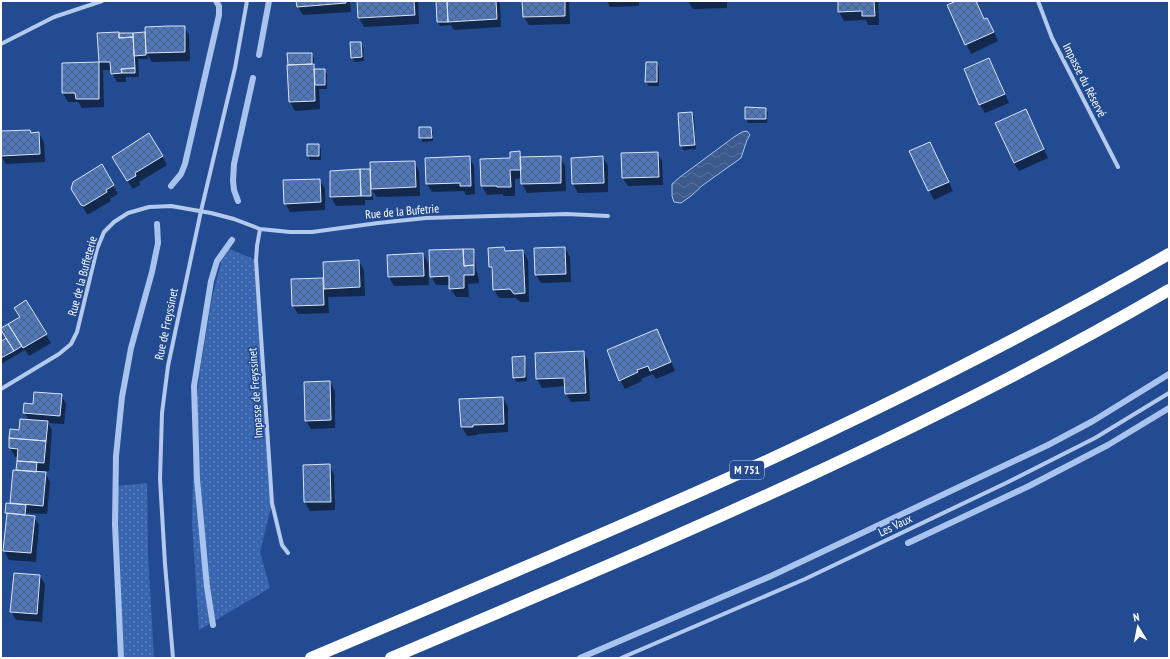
<svg xmlns="http://www.w3.org/2000/svg" width="1170" height="659" font-family="'PT Sans Narrow',sans-serif">
<defs>
<pattern id="grass-dots" width="8" height="8" patternUnits="userSpaceOnUse"><rect width="8" height="8" fill="#3a66af"/><path d="M2 2h.1M6 6h.1" fill="none" stroke="#587dbb" stroke-width="1.8" stroke-linecap="round"/></pattern>
<pattern id="water-waves" width="16" height="10" patternUnits="userSpaceOnUse"><rect width="16" height="10" fill="#3c5a8d"/><path d="M0 5q4-4 8 0t8 0" fill="none" stroke="#59739e"/></pattern>
<pattern id="building-cross-hatch" width="8" height="8" patternUnits="userSpaceOnUse"><rect width="8" height="8" fill="#4f77b9"/><path d="M0 0l8 8M0 8l8-8" fill="none" stroke="#4e6282"/></pattern>
</defs>
<rect width="100%" height="100%" fill="#224b91"/>
<path fill="url(#grass-dots)" d="M225,247L256,260L272,503L260,552L270,588L199,630L192,523L194,431L200,370L212,298Z
M147,483L148,554L154,658H119L118,486Z"/>
<path fill="url(#water-waves)" stroke="#a7c3ee" d="M747,131L750,135L747,140L741,158L703,185L691,196L681,203L674,202L672,196V184L680,177L734,137L742,132Z"/>
<path fill="#0007" d="M297,1H350L351,12L303,15L298,7Z
M359,1H418L419,24L364,27L359,18Z
M437,1H498L500,4L501,27L454,30L451,25L440,26L438,22Z
M523,1H569L570,24L529,25L524,17Z
M607,1H639V6L610,7Z
M688,1H727V8L693,9Z
M839,1H878L879,25H868L866,20L844,21L839,12Z
M958,1H976L985,20L992,28L998,41L971,54L948,6Z
M184,27L189,35L190,61L152,62L147,54L148,59H138L139,77H126V82H117L112,73V70H103L104,107L82,108L78,102H68L63,93V64L100,63L99,33H144L146,37Z
M361,43L363,47L364,61L355,62L352,58Z
M312,54L314,58V67L316,70H324L327,74V89H319L320,109L295,111L290,102L288,66Z
M989,60L994,68L1009,103L985,113L980,105L965,70Z
M657,63L659,67V86H649L646,82Z
M766,109L768,113L767,123H748L746,119Z
M692,113L694,117L696,149L683,150L681,145Z
M1030,119L1048,158L1019,171L1014,163Z
M431,128L433,132V141L423,142L420,138Z
M30,131L31,134L39,133L44,142L45,162L6,164L1,155V132Z
M930,143L953,191L934,200L910,152Z
M319,145L321,149V160H310L308,156Z
M520,152L523,158L560,157L565,166L566,191L527,193L522,184V178L515,179V196H503V194L487,195L482,186L481,160L511,159Z
M657,153L662,161L663,185L628,186L622,177Z
M162,156L167,165L139,182L140,185L133,189L118,166Z
M469,157L474,166L475,194L466,195L464,191L432,192L427,184Z
M603,157L608,166V192L578,193L573,184L572,159Z
M414,162L419,171L420,196L377,197L372,190L373,200H365V205L336,206L331,197L372,189Z
M101,166L118,194L110,199L111,201L89,214H87L72,189Z
M319,180L325,188V210L290,212L285,203Z
M504,248L506,252L523,251L528,260L529,302H520L516,298H499L494,290L493,274L490,267Z
M565,248L570,257L571,282L541,283L536,275Z
M473,250L475,254L476,270L478,275L479,283L468,284L469,297H456L450,288V285H436L431,276Z
M423,254L428,263L429,285L394,286L389,277Z
M359,261L364,270L365,296L328,297L329,313L298,314L293,306L292,280L325,279Z
M26,302L51,343L29,356L25,350L1,364V343L8,339L21,318Z
M657,330L662,339L675,371L656,379L653,374L641,379L642,381L625,389L620,380Z
M583,352L588,360L590,401L571,402L566,394V386L542,388L537,379Z
M524,357L526,361L527,381L517,382L514,378Z
M330,382L335,391V428L311,429L306,421Z
M61,395L66,404L64,424L48,423L52,430L49,471H38V473H45L50,482L47,514L27,513V516L34,517L39,525L36,562L9,560L4,551L7,515L6,513L12,504L11,503L18,471L17,470L19,457H15L10,448L11,430L20,431L29,420L24,412L34,405Z
M503,398L508,407V432L478,434L477,435L467,436L462,427L460,400Z
M329,465L334,474L335,510L310,511L305,502Z
M40,576L45,584L42,622L16,620L11,611Z"/>
<g fill="none" stroke-linecap="round" stroke-linejoin="round">
<path stroke="#a7c3ee" stroke-width="6" d="M259,55L269,1
M171,186L181,174L185,164L219,15V6L216,1
M238,201L234,190L233,181L234,164L253,78
M908,543L1029,486L1108,445L1169,408
M213,625L207,587L197,479L194,386L211,281L217,261L232,240
M121,658L115,524L116,456L122,397L131,348L152,272L158,243L157,224
M580,658L771,576L1048,445L1093,421L1169,374"/>
</g>
<path fill="url(#building-cross-hatch)" stroke="#d9e5f9" d="M296,1H346V3L297,7Z
M357,1H414L415,15L358,18Z
M436,1H447L448,22H437Z
M447,1H496L497,19L448,22Z
M522,1H565V16L523,17Z
M838,1H874L875,16H862V11L838,12Z
M956,1H976L984,19L987,18L994,32L965,45L947,5Z
M169,26H185V52L146,53L145,27Z
M119,32V38L133,37L135,68L121,69L122,73L111,74L110,62H99L97,33Z
M145,32L146,55L134,56L133,33Z
M119,33H133V37L119,38Z
M350,42H361L362,57L351,58Z
M287,53H312V64L288,65Z
M989,58L1005,94L979,105L964,69Z
M99,62V99H76L75,93H62V63Z
M646,62H657V82H645Z
M314,64L315,101L289,102L287,65Z
M135,68V73H122L121,69Z
M314,69H325V85H315Z
M745,107L766,108V119H745Z
M1026,109L1044,149L1014,163L995,123Z
M692,112L695,145L680,146L678,113Z
M419,127H431L432,138H419Z
M30,130L31,133L39,132L40,154L1,156V131Z
M149,133L163,156L135,173L136,176L127,181L112,157Z
M930,142L949,182L928,191L909,151Z
M307,144H319V156H307Z
M520,151L521,170H510L511,187H497V186H481L480,159L510,158V152Z
M658,152L659,177L622,178L621,153Z
M470,156L471,186H460V183L426,184L425,158Z
M561,156V183L521,184L520,157Z
M603,156L604,183L572,184L571,158Z
M415,161L416,187L371,189L370,162Z
M102,164L114,185L106,190L107,192L84,206L81,205L71,189L73,182Z
M360,169L361,196L330,197V171Z
M360,169H370L371,196H361Z
M320,179L321,202L284,204L283,180Z
M504,247L505,251L523,250L525,293L514,294L510,289L493,290L492,267H489L488,248Z
M565,247L566,274L535,275L534,248Z
M463,249L464,266L474,265V275H464V288L449,289V276L430,277L429,250Z
M463,249H474V265L464,266Z
M423,253L424,276L388,277L387,255Z
M359,260L360,287L324,289L323,262Z
M323,278L324,305L292,306L291,279Z
M26,300L47,334L23,348L8,324L20,317L14,308Z
M8,324L22,346L14,351L1,330V328Z
M657,329L671,362L650,371L648,366L637,370L638,372L619,381L607,350Z
M6,338L14,351L1,358V342Z
M584,351L586,393L565,394L564,378L536,379L535,353Z
M525,356V377L513,378L512,357Z
M330,381L331,420L305,421L304,382Z
M34,392L62,394L60,416L23,413L24,403L33,404Z
M503,397L504,424L473,425V427H461L459,399Z
M20,419L48,421L46,441L9,438L10,429L19,430Z
M9,438L46,441L44,463L17,461L18,449L9,448Z
M17,461L37,462L36,472L16,470Z
M330,464L331,502H304L303,465Z
M13,470L46,472L43,506L10,503Z
M6,503L26,505L25,515L5,513Z
M7,513L35,516L31,553L3,551Z
M14,573L40,575L37,614L10,612Z"/>
<g fill="none" stroke-linecap="round" stroke-linejoin="round">
<path stroke="#b3c9ed" stroke-width="4" d="M1038,1L1052,38L1118,167
M1,44L54,17L102,1
M260,229L257,246L256,260L272,503L282,545L288,553
M1,389L59,354L71,344L77,332L97,249L104,232L114,222L128,213L149,207L171,206L211,213L234,219L260,229L290,232H312L378,223L426,218L567,214L608,216
M173,658L165,564L160,479L162,413L168,366L201,211L235,68L247,1
M621,658L805,579L1006,483L1095,438L1169,393"/>
<path stroke="#fff" stroke-width="12" d="M311,658C462,594 613,531 762,463C900,399 1037,330 1169,254
M391,658C655,546 921,435 1169,290"/>
</g>
<g text-anchor="middle" dominant-baseline="central" stroke-width="3.5" stroke-linejoin="round" paint-order="stroke">
<rect fill="#224b91" stroke="#bdc9de" stroke-width="1" x="730" y="461" width="34" height="18" rx="3"/>
<g font-size="11" font-weight="bold" fill="#fff">
<text x="747" y="470">M 751</text>
</g>
<g font-size="12" fill="#fff" stroke="#224b91">
<text transform="translate(1085 80) rotate(63)">Impasse du Réservé</text>
<text transform="translate(402 211) rotate(-5)">Rue de la Bufetrie</text>
<text transform="translate(82 276) rotate(-75)">Rue de la Buffeterie</text>
<text transform="translate(166 324) rotate(-78)">Rue de Freyssinet</text>
<text transform="translate(255 393) rotate(-94)">Impasse de Freyssinet</text>
<text transform="translate(895 525) rotate(-25)">Les Vaux</text>
</g>
</g>
<rect width="1170" height="659" fill="none" stroke="#ffffff" stroke-width="4"/>
<g transform="translate(1138 627) rotate(350)" stroke="#224b91" stroke-width="3" paint-order="stroke">
<path d="M0-3L7 15L0 10L-7 15Z" fill="#ffffff"/>
<text y="-6" font-size="11" font-weight="bold" text-anchor="middle" fill="#ffffff">N</text>
</g>
</svg>
